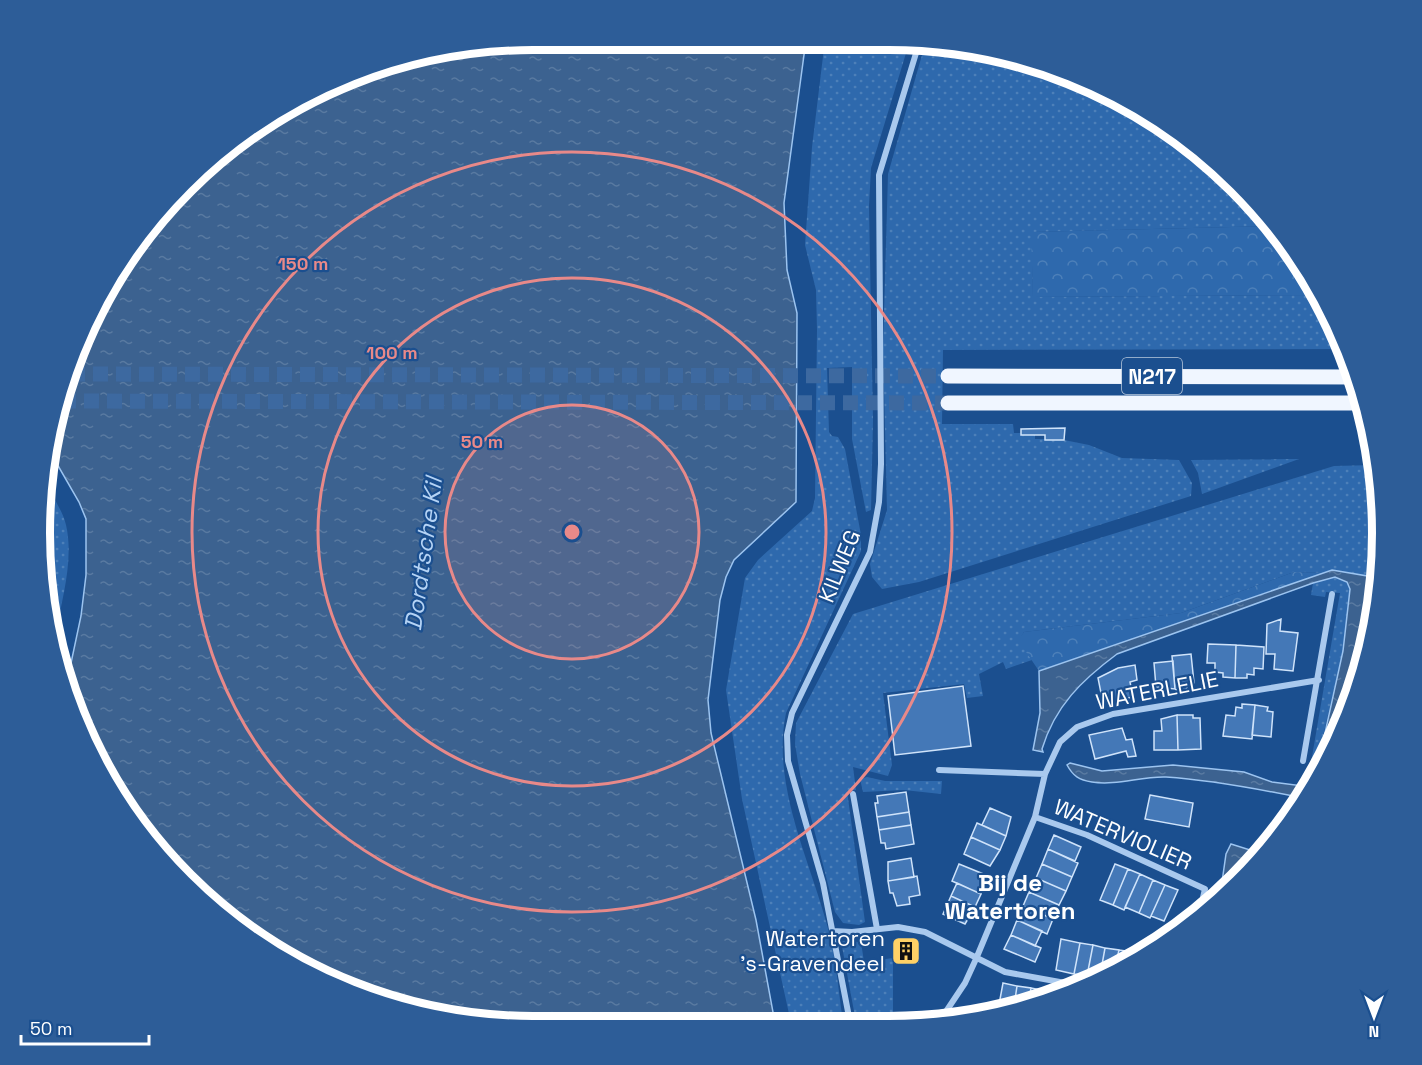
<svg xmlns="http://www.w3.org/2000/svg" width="1422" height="1065" font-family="'Space Grotesk',sans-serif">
<defs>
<pattern id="grass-dots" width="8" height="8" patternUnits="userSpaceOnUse" patternTransform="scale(1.5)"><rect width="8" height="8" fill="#2e69ad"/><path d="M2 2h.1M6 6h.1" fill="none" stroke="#4d80b9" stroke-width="1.8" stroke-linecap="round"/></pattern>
<pattern id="forest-crowns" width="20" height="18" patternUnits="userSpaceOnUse" patternTransform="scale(1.5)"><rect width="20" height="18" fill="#2e69ad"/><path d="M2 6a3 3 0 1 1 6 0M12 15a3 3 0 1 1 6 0" fill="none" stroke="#4d80b9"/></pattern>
<pattern id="water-ripples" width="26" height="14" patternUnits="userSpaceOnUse" patternTransform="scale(1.5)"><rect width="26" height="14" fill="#3c6290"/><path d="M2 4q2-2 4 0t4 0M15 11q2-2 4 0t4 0" fill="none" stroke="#597aa1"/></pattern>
</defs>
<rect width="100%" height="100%" fill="#1b4f8f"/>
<path fill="url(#grass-dots)" d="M825,40H910L871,168L869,206L873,421L871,510L866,512L852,439V367L827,368L829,432L832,436L838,437L845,449L861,535V551L786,713C771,786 811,862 829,932C836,961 839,993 843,1023H791L742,799L726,690L745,578L758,560L812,511L815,498L817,330L816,290L805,245L812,147Z
M926,41L1017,56L1164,122L1275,226L1032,232L1033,297L1320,295L1332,315L1345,349L943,350L942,424H1013L1014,433H1035V439H1059L1089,445L1122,458L1179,460L1192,483L1191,496L919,582L882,589L872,577L870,564L887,510L883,348L888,174Z
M1299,459L1202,494L1198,473L1191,460Z
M1376,465L1382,501L1379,578L1332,570L1323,573L1294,572L1181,613L1024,632L1019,640L1032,660L1006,669L1003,662L979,674L983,696L967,698L964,684L883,693L892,765L888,776L853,767L856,790L847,791L865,922L859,925L843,923L835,912L800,774L795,744L796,723L853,614L1334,466Z
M45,483C52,496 63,511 66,525C74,559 62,599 56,632L40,565Z
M1335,577L1347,582L1350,588L1343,651L1311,787L1307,786L1340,593L1326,592L1325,597L1311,595L1313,583Z
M1371,586L1379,588V597L1357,691L1343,721L1363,603L1367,590Z
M867,777L885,781H942L941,794L904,790L863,792L860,779Z
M841,941L861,942L864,962L893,958V1018H869V1022H856Z"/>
<path fill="url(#forest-crowns)" d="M1275,226L1281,232L1320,295L1033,297L1031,232Z
M1294,572L1323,573L1039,671L1018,640L1024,632L1181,613Z"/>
<path fill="url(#water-ripples)" stroke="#9cc4f0" stroke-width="1.5" d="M532,39L806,40L784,203L787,270L797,313L796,502L734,560L726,577L720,600L708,700L711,733L756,920L775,1023L500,1025L404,1009L286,960L207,904L141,833L76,721L67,682L81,616L86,575V519L79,502L53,457V424L90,314L183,184L285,105L404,56Z
M1332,570L1379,578V588L1371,586L1367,590L1343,721L1314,783L1343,651L1350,589L1347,582L1335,577L1313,583L1117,654C1082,680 1055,706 1042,749L1043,752L1033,750L1040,713L1039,671Z
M1070,763L1102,771L1173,765L1244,772L1272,782L1311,787L1303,798C1259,789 1211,780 1166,777C1141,776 1117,786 1092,782C1079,780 1073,776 1067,765Z
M1231,844L1263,854L1227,889L1222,882L1226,854Z"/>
<path fill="#4478b7" stroke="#cfe3fa" stroke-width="1.5" d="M1065,428L1064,440H1045V435H1021V429Z
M1281,619L1280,631L1298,633L1293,671L1274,669L1275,654H1266L1267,624Z
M1208,644L1236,645L1235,678L1223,677V673L1215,672V663H1207Z
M1236,645L1264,647L1263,669L1254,668V675L1247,674V678H1235Z
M1191,654L1194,683L1188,684L1186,690L1178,691L1175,689L1172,656Z
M1173,661L1175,689L1156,687L1154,663Z
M1135,665L1137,680L1130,682L1133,697L1103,703L1098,678L1118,668Z
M963,686L971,746L895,755L888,696Z
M1242,704L1255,705L1252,739L1223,736L1226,715L1235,716L1236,707L1242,708Z
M1255,705L1268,707L1267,711L1273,712L1271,737L1252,735Z
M1177,715L1178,750H1154V731H1162L1161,719Z
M1177,715H1193V718H1200L1201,749L1178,750Z
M1122,728L1126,740L1132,739L1136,756L1128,757L1126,751L1095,759L1089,735Z
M906,792L909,812L877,817L875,803H878L877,796Z
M1150,795L1193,803L1189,827L1145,819Z
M990,808L1011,817L1006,836L982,825Z
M909,812L911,825L879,830L877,817Z
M977,823L1006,836L1000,850L971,837Z
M911,825L914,844L886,849L885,843H881L879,830Z
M1054,835L1081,847L1075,861L1048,849Z
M971,837L1000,850L990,866L964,854Z
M1048,849L1078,863L1072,877L1042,864Z
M911,858L914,877L888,881V862Z
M959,864L986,875L981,894L952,881Z
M1042,864L1072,877L1066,891L1036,878Z
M1115,864L1128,869L1113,905L1100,900Z
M1128,869L1140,874L1124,910L1113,905Z
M1140,874L1153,880L1139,913L1125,907Z
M917,876L920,895L909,897L910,904L897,906L893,893H890L888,881Z
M1036,878L1066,891L1059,905L1029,892Z
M1153,880L1165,885L1150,918L1139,913Z
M957,883L981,894L975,907L951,896Z
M1165,885L1178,890L1164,921L1151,916Z
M1029,892L1059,905L1053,919L1023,906Z
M951,896L975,907L965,924L943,914Z
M1023,906L1053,919L1047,934L1017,920Z
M1017,920L1042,931L1035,946L1011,935Z
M1011,935L1041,948L1035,962L1004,949Z
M914,938L917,940L915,943L919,952L918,962L915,960L908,964L898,961L895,954L896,945L901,940L912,941Z
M1061,939L1080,943L1074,974L1056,970Z
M1080,943L1093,945L1087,976L1074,974Z
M1093,945L1105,948L1100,976L1097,978L1087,976Z
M1105,948L1119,950L1115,967L1100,976Z
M1119,950L1132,952L1131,958L1115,967Z
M1003,983L1017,986L1014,1006L998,1010Z
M1017,986L1031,988L1029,1002L1014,1006Z
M1031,988L1046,991L1044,998L1029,1002Z"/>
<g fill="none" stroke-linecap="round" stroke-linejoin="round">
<path stroke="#3d69a0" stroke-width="15" stroke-dasharray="15 8" stroke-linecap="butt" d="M70,374L948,376
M61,401L948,403"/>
<path stroke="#a9c9ee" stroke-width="6" d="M1303,761L1332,594
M939,770L1045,774
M853,794L877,929
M1035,817L1087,835L1205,889L1199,915
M832,931L852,932L898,927L925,932L1005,972L1082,986
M850,1022L823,883L788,761L787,735L792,713L870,552L879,502L881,464L879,175L920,40
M939,1022L965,983L976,959L1035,817L1045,774L1060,742L1077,727L1113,714L1319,680"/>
<path stroke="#f0f6ff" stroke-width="15" d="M948,376L1356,377
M948,403H1366"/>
</g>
<circle cx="572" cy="532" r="127" fill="#e88989" fill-opacity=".12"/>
<g fill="none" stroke="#e88989" stroke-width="3">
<circle cx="572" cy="532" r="127"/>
<circle cx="572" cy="532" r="254"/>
<circle cx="572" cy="532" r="380"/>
</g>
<defs>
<g id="building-square" transform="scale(1.5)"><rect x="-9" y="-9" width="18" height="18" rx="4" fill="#ffd166" stroke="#1b4f8f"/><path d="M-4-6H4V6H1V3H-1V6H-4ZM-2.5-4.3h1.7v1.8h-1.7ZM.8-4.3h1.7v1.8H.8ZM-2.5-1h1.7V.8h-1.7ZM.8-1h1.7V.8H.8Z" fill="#111"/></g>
</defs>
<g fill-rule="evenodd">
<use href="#building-square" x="906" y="951"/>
</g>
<g text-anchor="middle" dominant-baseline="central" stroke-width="4.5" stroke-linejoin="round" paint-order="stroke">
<rect fill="#1b4f8f" stroke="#bbcadd" stroke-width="1.5" x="1122" y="358" width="60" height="36" rx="4.5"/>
<g font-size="21" font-weight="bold" fill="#fff">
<text x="1152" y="376">N217</text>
</g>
<g font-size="22" fill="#fff" stroke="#1b4f8f">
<text transform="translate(839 566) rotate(-68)">KILWEG</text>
<text transform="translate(1157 690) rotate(-11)">WATERLELIE</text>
<text transform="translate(1123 834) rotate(23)">WATERVIOLIER</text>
</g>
<g font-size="22" fill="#fff" stroke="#1b4f8f" text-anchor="end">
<text x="885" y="938">Watertoren<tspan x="885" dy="25">'s-Gravendeel</tspan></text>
</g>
<g font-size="24" font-style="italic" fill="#b5d3f5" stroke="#1b4f8f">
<text transform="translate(423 554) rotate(-82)">Dordtsche Kil</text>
</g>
<g font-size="24" font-weight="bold" fill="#fff" stroke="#1b4f8f">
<text x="1010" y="882">Bij de<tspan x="1010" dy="28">Watertoren</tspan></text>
</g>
</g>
<path d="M0 0H1422V1065H0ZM533 50H889A483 483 0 0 1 1372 533V533A483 483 0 0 1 889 1016H533A483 483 0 0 1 50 533V533A483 483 0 0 1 533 50Z" fill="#2d5d98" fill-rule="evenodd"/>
<path fill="none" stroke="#fff" stroke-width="8" d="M533 50H889A483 483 0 0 1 1372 533V533A483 483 0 0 1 889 1016H533A483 483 0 0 1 50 533V533A483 483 0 0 1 533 50Z"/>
<circle cx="572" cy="532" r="9" fill="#e88989" stroke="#1b4f8f" stroke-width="3"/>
<g font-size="18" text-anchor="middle" font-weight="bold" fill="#e88989" stroke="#1b4f8f" stroke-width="4.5" stroke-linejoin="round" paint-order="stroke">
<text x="303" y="270">150 m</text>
<text x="392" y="359">100 m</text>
<text x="482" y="448">50 m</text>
</g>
<g transform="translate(1374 1017) rotate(180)" stroke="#1b4f8f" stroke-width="4.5" paint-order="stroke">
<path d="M0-4.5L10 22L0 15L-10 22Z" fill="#ffffff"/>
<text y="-9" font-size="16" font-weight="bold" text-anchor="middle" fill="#ffffff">N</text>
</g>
<path d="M21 1035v9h128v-9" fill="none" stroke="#ffffff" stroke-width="3"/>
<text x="30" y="1035" font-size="18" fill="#ffffff" stroke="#1b4f8f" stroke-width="4.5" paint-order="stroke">50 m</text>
</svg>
